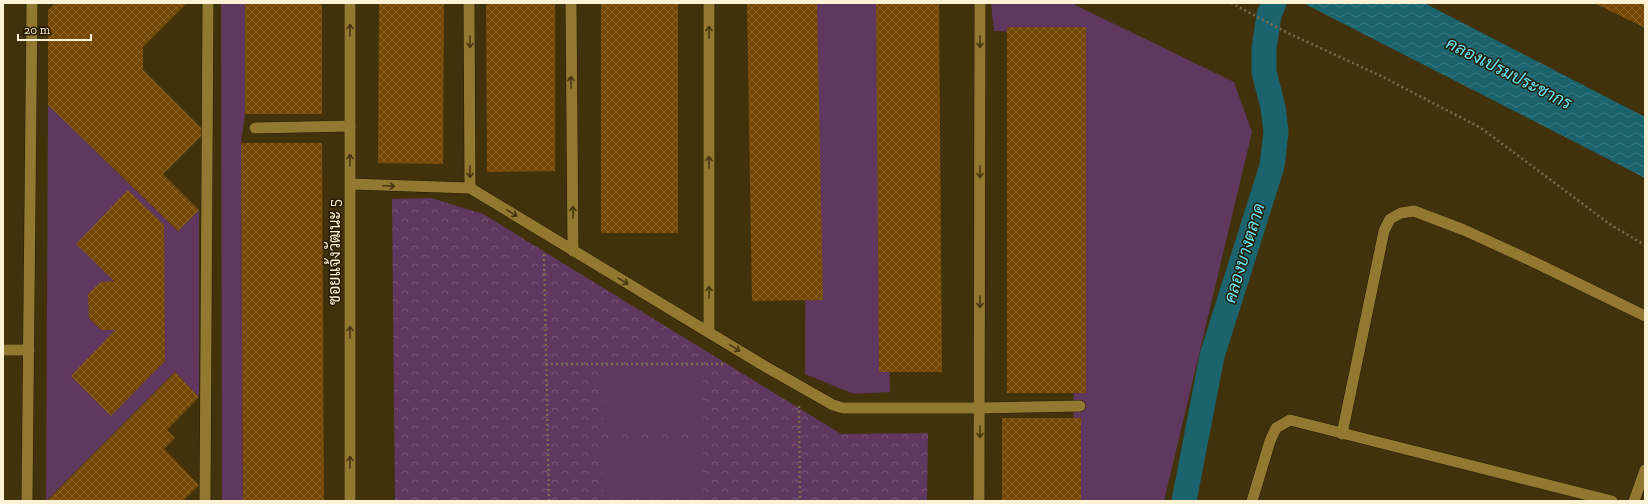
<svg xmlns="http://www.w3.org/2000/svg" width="1648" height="504" font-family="'Zilla Slab',Sarabun,serif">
<defs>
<pattern id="park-crowns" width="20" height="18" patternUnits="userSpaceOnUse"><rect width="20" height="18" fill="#60385f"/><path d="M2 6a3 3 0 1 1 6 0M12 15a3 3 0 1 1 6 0" fill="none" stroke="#785575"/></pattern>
<pattern id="water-waves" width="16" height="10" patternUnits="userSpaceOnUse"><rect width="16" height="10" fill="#1b636d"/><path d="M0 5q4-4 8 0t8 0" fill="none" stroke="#3d7a81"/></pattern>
<pattern id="building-cross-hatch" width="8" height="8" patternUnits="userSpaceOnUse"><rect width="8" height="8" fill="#754704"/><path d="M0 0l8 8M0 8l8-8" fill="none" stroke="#8a6228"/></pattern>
</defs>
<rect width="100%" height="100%" fill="#41320c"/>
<path fill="url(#park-crowns)" d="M431,198L483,214L841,434L928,433L927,501H395L392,199Z"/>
<path fill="#60385f" d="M221,3H245V114L241,143L243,501H222Z
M806,3H884L890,392L854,394L805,374Z
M991,3H1071L1234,82L1252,132L1164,501H1073L1076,34L994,31Z
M48,105L178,231L199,210V397L175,372L46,501Z
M602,372H703V431H603Z
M602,440H703V499H603Z"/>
<path fill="url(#water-waves)" d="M1303,3H1424L1645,117V178Z"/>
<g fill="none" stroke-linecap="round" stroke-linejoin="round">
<path stroke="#1b636d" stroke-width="25" d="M1184,501L1212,356L1272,166L1276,132L1273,107L1264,72V49L1269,15L1274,3"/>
</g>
<path fill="url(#building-cross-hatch)" d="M55,3H187L143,47V70L205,132L163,174L199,210L178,231L48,105V10Z
M245,3H322V114H245Z
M379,3H444L443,164L378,163Z
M486,3H555V171L487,172Z
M601,3H678V233H601Z
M747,3H817L823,300L752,301Z
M876,3H939L942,372H879Z
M1594,3H1645V28Z
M1007,27H1086V393H1007Z
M241,143H322L324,501H243Z
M128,190L164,225L165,361L111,416L71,376L115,330H101L89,318L88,294L101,282L114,281L76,244Z
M175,372L199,397L167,430L175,438L164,449L199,485L183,501H47Z
M1002,418H1081V501H1002Z"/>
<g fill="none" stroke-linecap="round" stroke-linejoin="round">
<g stroke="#231b05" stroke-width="12">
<path id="service" d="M255,128L350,126
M980,408L1080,406
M1342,434L1384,231L1390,219L1401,213L1414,211L1464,230L1536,263L1645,316
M1252,501L1270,441L1276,428L1290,420L1612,501
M1634,501L1645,470"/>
</g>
<g stroke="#231b05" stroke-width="12">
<path id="minor" d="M350,3V501
M469,3L470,188
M571,3L573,251
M709,3V331
M350,184L470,188L761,364L833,405L843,408H980
M3,350H29
M27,501L32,3
M205,501L208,3
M979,501L980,3"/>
</g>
<path stroke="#7c6e4c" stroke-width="2.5" stroke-dasharray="2 3" stroke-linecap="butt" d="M1231,3L1288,33L1379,75L1481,128L1611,225L1645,245
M544,254L549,501
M546,364H724
M799,406L800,501"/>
<use href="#service" stroke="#937831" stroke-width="11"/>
<use href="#minor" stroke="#937831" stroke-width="11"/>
</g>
<defs><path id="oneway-shaft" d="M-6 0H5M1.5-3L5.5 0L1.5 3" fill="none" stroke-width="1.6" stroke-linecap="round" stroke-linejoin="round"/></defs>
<g stroke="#46360f">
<use href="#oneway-shaft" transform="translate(350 30) rotate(-90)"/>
<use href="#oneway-shaft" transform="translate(709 32) rotate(-90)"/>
<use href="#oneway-shaft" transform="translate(470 42) rotate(90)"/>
<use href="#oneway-shaft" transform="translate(980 42) rotate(90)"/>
<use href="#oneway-shaft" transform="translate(571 82) rotate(-91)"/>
<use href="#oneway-shaft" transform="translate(350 160) rotate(-90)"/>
<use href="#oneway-shaft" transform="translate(709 162) rotate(-90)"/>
<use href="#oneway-shaft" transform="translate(470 172) rotate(90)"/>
<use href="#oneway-shaft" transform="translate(980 172) rotate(90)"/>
<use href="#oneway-shaft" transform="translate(389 186) rotate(2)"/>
<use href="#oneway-shaft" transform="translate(573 212) rotate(-91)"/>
<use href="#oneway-shaft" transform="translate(512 213) rotate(31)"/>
<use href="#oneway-shaft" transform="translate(623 281) rotate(31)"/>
<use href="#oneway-shaft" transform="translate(709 292) rotate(-90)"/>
<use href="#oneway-shaft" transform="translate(980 302) rotate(90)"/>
<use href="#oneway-shaft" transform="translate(350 332) rotate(-90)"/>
<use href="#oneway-shaft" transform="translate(735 348) rotate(32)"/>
<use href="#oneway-shaft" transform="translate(980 432) rotate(90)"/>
<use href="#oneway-shaft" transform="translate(350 462) rotate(-90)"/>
</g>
<g text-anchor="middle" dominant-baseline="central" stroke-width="3" stroke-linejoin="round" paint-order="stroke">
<g font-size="16" fill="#fdf1d6" stroke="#251a00">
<text transform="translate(334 252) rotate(-90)">ซอยแจ้งวัฒนะ 5</text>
</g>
<g font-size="17" font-style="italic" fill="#65e9fb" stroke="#251a00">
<text transform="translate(1509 73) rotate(27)">คลองเปรมประชากร</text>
<text transform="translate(1244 253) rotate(-73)">คลองบางตลาด</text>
</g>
</g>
<rect width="1648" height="504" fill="none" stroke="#fdf1d6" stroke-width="8"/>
<path d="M18 34v6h73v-6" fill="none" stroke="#fdf1d6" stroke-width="2"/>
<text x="24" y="34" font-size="12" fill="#fdf1d6" stroke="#251a00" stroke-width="3" paint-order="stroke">20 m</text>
</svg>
